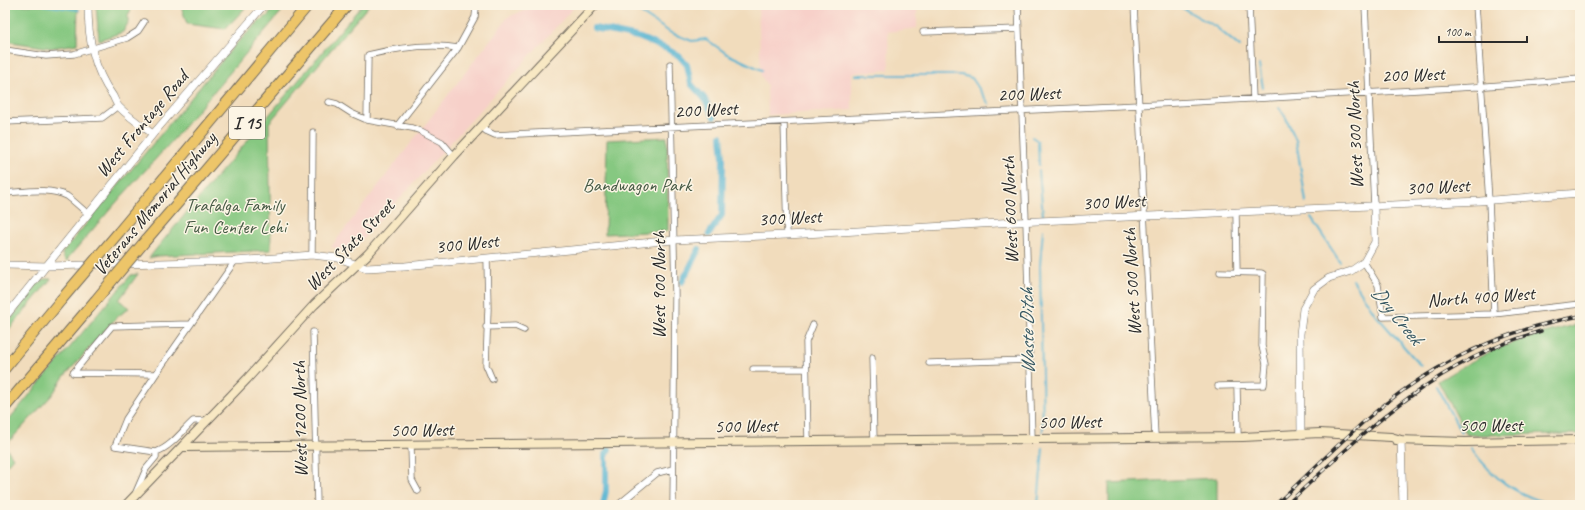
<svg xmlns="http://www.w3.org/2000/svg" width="1585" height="510" font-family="Caveat,sans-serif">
<rect width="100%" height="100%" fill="#fcf5e5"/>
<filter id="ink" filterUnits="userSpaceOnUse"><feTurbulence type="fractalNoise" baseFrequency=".025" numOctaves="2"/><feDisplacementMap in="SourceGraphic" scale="8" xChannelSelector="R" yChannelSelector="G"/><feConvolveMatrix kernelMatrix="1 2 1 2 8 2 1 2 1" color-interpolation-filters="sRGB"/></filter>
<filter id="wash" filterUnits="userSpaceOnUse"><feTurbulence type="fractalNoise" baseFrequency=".012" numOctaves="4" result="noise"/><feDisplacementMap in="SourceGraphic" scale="16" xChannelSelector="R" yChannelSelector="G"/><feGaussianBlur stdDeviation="0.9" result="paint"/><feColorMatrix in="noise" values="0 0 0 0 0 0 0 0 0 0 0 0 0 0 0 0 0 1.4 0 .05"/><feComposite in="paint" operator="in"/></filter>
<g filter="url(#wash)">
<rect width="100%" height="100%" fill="#f1dcbc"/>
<path fill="#f7d0c9" d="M538,5H576L351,252L331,247L508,17Z
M758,5H917V28L888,32L889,70L852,73V110L768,115L767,85L761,76Z"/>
<path fill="#86c881" stroke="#587a56" d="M5,5H78L77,44L51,48L5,41Z
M96,5H139L133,6L128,15V23L123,32L99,40Z
M170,5H248L225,29L187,24L181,6Z
M275,5H287L172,141L121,197L68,258L67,262L64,259L62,253L235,45L263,18L268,16Z
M362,5H369L269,123L271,250L157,256L149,258L161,243Z
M667,137L668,231L605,234L607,140Z
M138,274L119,300L129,308L116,318L63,378L52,395L5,446L13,458L5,467V424L131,275Z
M44,279H51L5,334V327L38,283L40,284Z
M1580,324V434L1467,435L1438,381C1456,370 1475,359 1494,350C1522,338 1551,331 1580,324Z
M1217,478V505H1109V483Z"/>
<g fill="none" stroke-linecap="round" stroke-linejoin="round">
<path stroke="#52b2d1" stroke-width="2" d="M44,5L79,10
M507,5H531
M625,5L632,7L671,33L692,41L706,39L727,54L762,70
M1177,5L1216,27L1240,47
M1259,65L1263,88
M855,75H961L972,78L989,104
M1279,107L1286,118L1296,140L1306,202
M1032,137L1038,141L1039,165
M1039,171L1043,215
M1311,218L1340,262
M1353,280L1375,314L1421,366
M1436,386L1461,432
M1043,431L1040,265L1043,230
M1471,448C1495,481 1514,493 1552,505
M1038,505L1043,448"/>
<path stroke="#52b2d1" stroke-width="6" d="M594,28L638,37L667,49L679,56L687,65L691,84L704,98L714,117
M709,234L722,215L723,158L721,136
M682,282L699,249
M603,505L606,491V454L609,449"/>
</g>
</g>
<g filter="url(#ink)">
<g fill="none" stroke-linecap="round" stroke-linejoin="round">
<g stroke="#70695e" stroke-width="7">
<path id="minor" d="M1018,5L1026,221L1032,439
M1134,5L1155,437
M1249,5L1253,99
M1365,5L1374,206
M1476,5L1489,201L1494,314
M923,32L1019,29
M5,50L46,56L74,54L127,38L138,31L144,22
M670,64L675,294L673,505
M329,102L337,104L351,113L367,120L412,128L421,131L442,142L454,156
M367,120L368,55C397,48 428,43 458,48
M5,122L102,118L118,106
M784,122L787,235
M397,126L458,48L475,17L476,8L470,5
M482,127L486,131L495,135L1139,105L1474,87L1580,79
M5,193C24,192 49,187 67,196C74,201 81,208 88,214
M1236,212L1237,272
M312,255L313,132
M487,258L488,309L486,365L492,379
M1364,262L1378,285L1383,317L1494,314L1580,304
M486,327L515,326L524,330
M313,332L317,505
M872,358L874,441
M929,363L1029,360
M753,369H806
M73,373L112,326L190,324
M73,373L156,374
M1218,386L1264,385L1266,364L1262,346L1263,274L1261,273L1220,272
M1237,386L1238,437
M209,420L193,421C182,431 171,447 156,452L115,446L126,419L156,374L235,261
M808,441L806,342L813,325
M411,446L412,480L418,491
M136,492L146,469L156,457V452
M618,505L657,473L673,469"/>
</g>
<g stroke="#70695e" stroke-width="8">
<path id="tertiary" d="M88,5C88,38 93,69 113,96C115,100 116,104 119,107C129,117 142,126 153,134
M5,265L48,266L235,261L312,255L338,258L366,268L405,266L674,240L787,235L1016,222L1480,201L1580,193
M5,317L153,134L264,5
M1301,435L1300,334L1303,309L1314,289L1329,278L1351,271L1364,262L1375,242L1374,206
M1401,440L1403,505"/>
</g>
<g stroke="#70695e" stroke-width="10">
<path id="secondary" d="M1396,440L1465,442L1580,440
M182,447L1243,437L1320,433L1391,437L1401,440
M126,505L247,379L314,305L368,254L454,156L595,5"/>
</g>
<g stroke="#70695e" stroke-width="12">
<path id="motorway" d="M119,232L308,5
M146,240L347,5
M5,368L61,300
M5,407L95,301"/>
</g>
<use href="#minor" stroke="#fff" stroke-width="5.5"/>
<use href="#tertiary" stroke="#fff" stroke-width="7"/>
<use href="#secondary" stroke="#f8e8c3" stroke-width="8"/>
<use href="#motorway" stroke="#edc569" stroke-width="10"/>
<g stroke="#2b2b2b" stroke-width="3.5">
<path id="rail" d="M1275,505C1312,471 1346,435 1385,404C1442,359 1509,329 1580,316
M1286,505C1366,431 1433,362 1541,331"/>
</g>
<use href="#rail" stroke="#fcf5e5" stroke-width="2" stroke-dasharray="6" stroke-linecap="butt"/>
<g stroke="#70695e" stroke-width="12" stroke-linecap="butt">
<path id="motorway-bridge" d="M61,300L119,232
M95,301L146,240"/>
</g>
<use href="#motorway-bridge" stroke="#edc569" stroke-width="10"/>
</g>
</g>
<g text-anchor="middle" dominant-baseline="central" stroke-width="3" stroke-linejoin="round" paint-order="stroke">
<rect fill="#fcf5e5" stroke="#6a6863" stroke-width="1" x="229" y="107" width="36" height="32" rx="3"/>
<g font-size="18" font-weight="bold" fill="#2b2b2b">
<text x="247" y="123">I 15</text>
</g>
<g font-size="19" fill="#2b2b2b" stroke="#fcf5e5">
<text transform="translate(1413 75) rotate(-2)">200 West</text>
<text transform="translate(1029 94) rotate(-2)">200 West</text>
<text transform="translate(706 110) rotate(-3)">200 West</text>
<text transform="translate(142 124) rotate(-50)">West Frontage Road</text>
<text transform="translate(1355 135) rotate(-92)">West 300 North</text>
<text transform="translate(1438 187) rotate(-3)">300 West</text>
<text transform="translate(1114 202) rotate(-3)">300 West</text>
<text transform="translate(155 204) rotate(-50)">Veterans Memorial Highway</text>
<text transform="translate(1010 210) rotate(-92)">West 600 North</text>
<text transform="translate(790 218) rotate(-3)">300 West</text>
<text transform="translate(467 244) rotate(-6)">300 West</text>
<text transform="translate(350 245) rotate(-46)">West State Street</text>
<text transform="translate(1132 282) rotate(-93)">West 500 North</text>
<text transform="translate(659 285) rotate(-90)">West 900 North</text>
<text transform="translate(1481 297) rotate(-4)">North 400 West</text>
<text transform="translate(300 419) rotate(-91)">West 1200 North</text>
<text transform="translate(1070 422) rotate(-1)">500 West</text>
<text x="1491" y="425">500 West</text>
<text transform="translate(746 426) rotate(-1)">500 West</text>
<text transform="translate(422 430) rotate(-1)">500 West</text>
</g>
<g font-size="19" fill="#465a45" stroke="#fcf5e5">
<text x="637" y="185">Bandwagon Park</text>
<text x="235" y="205">Trafalga Family<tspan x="235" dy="22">Fun Center Lehi</tspan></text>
</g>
<g font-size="20" font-style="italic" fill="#395a65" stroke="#fcf5e5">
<text transform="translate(1397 315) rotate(51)">Dry Creek</text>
<text transform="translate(1027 331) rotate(-91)">Waste Ditch</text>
</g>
</g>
<rect width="1585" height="510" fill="none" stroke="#fcf5e5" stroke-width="20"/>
<path d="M1439 36v6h88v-6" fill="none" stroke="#2b2b2b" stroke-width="2"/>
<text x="1445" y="36" font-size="12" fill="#2b2b2b" stroke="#fcf5e5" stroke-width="3" paint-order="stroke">100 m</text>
</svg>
